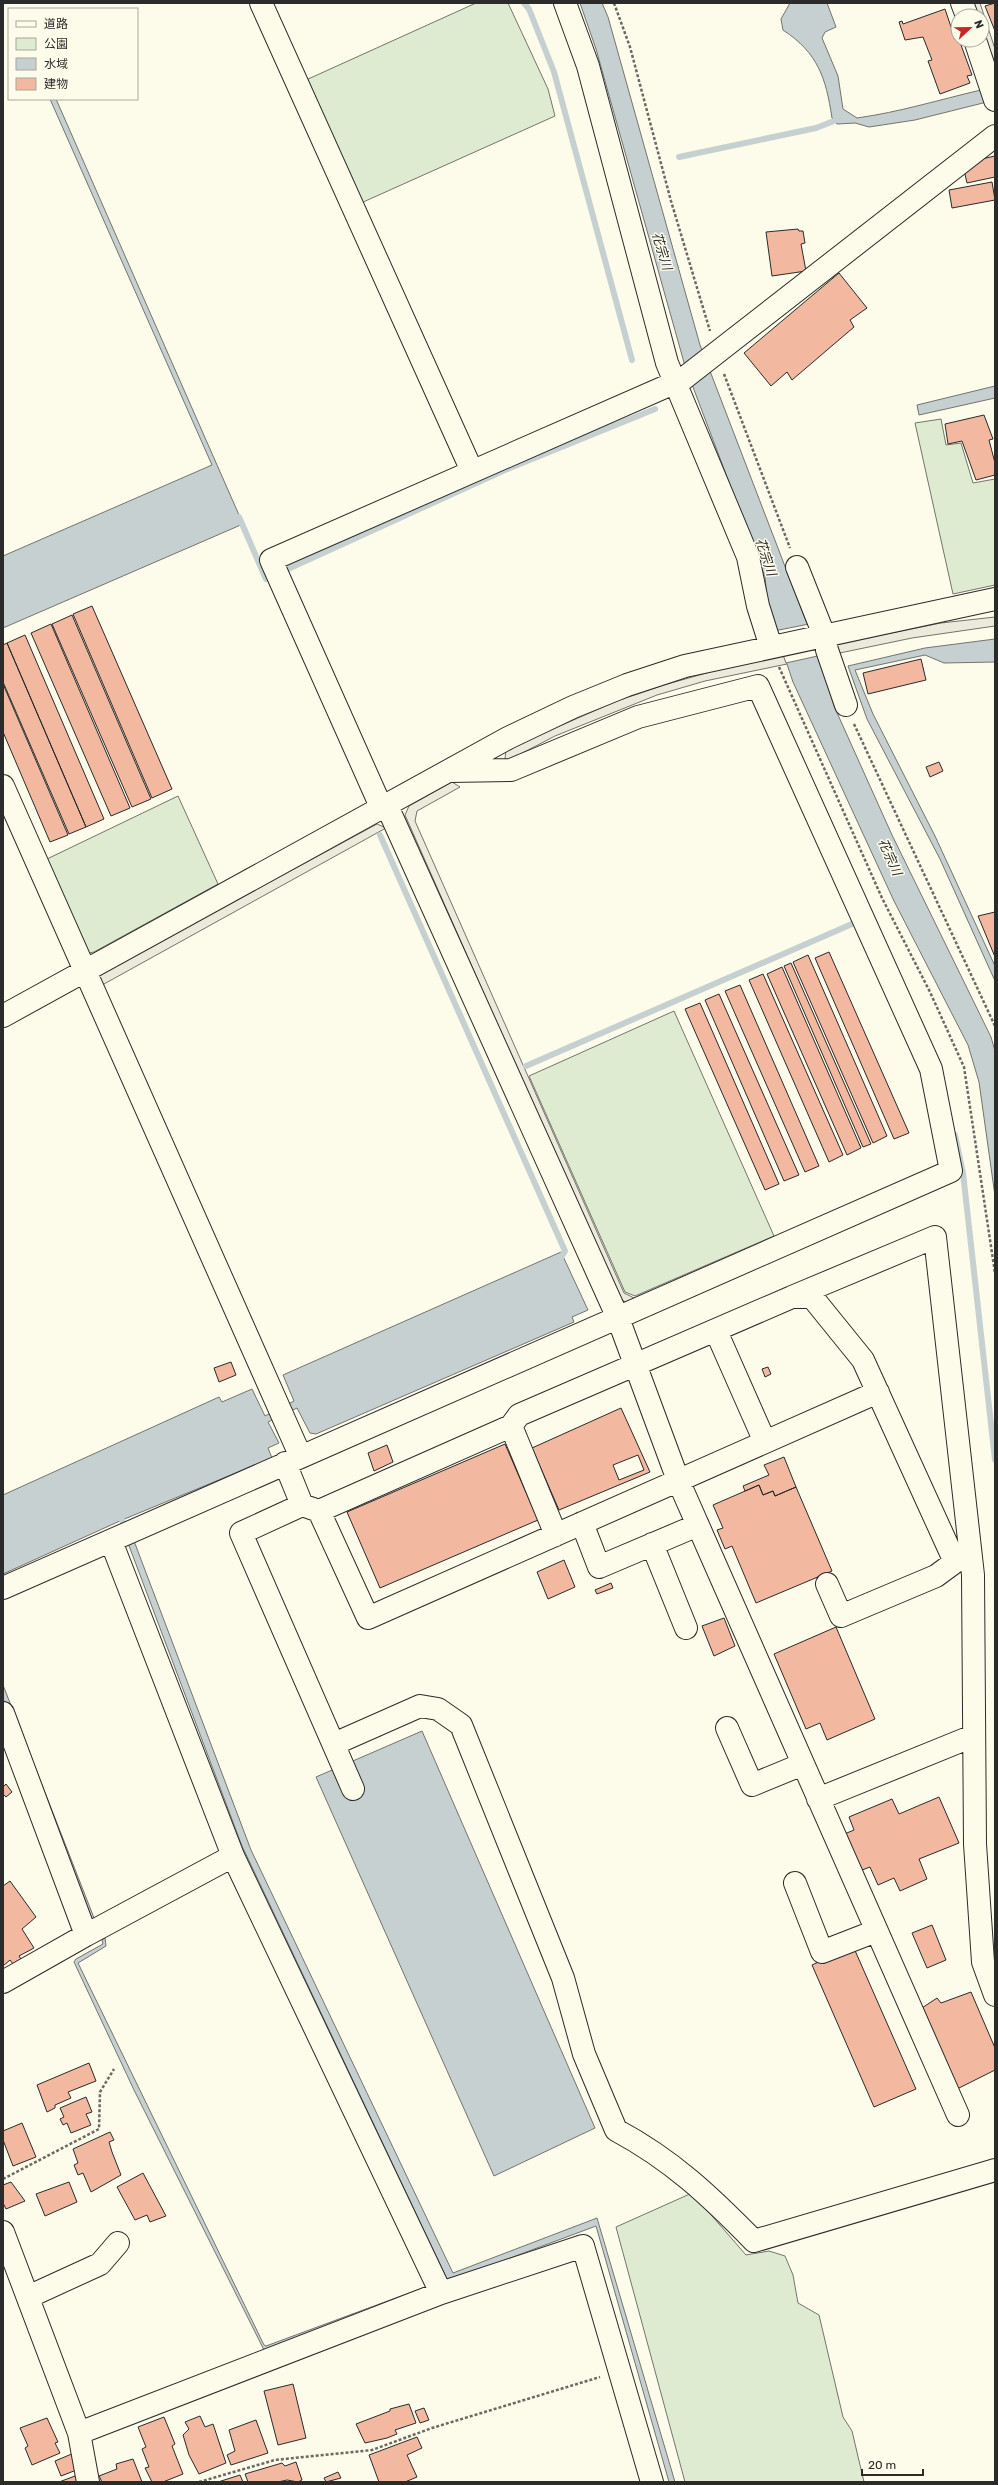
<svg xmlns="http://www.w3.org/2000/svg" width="998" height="2485" font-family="Rubik,'Noto Sans JP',sans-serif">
<rect width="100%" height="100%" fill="#fdfbea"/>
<path fill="#deebd1" stroke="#74746e" d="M476,3H508L548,89L555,116L361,203L306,80Z
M941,419L946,445L961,443L973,483L995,479V585L953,594L915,423Z
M178,796L218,884L94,952L89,953L47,859Z
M674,1011L774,1236L635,1296L625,1292L529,1076Z
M692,2193L746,2255L769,2251L785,2256L793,2275L798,2303L819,2315L843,2417L852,2431L864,2482H685L616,2227Z"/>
<path fill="#eceadb" stroke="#74746e" d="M974,3H980L995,49V66L982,27V16H978Z
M995,617V626L912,638L705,681L657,695L555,736L507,761L505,758L506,751L546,732L617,701L664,685L731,666L831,645L941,623Z
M452,782L460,787L417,811L415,821L624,1293L636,1299L627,1303L618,1297L405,815L409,806Z
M377,824L386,828L104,984L102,987L99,975Z"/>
<path fill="#c7d0d0" stroke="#74746e" d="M580,3H602L608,17L700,345L824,668L834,706L892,835L991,1037L995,1051V1196L979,1082L968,1045L894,901L793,682L768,608L765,577L685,366L596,49Z
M790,3H827L836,27L825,32L822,38L838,76L843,109L857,118C900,112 938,100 981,90L995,100L915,120L869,127L855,123L837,124L832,118C826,78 818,53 783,30L781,19Z
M50,99H56L243,524L3,628V556L212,465Z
M995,386V398L919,415L917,405Z
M995,639V662L944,663L925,655L855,670L873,714L935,836L995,966V981L940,859L867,719L848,666L925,648Z
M561,1252L588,1310L572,1317L574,1322L316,1434L310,1433L297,1408L268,1422L279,1443L268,1448L272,1458L122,1520L3,1574V1495L219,1397L222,1402L252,1389L265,1416L294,1401L283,1375Z
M134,1541L251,1850L453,2273L597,2218L675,2482H669L596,2226L446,2282V2277L242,1846L128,1543Z
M3,1685L96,1923L92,1924L5,1701L3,1702Z
M422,1731L595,2128L494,2176L316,1777Z
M105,1938L106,1946L78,1963L264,2345L266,2346L428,2286L429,2289L264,2350L134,2090L74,1962L76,1959L103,1944L102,1940Z"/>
<path fill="#fdfbea" stroke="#74746e" d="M809,624L822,655L786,663L774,631Z"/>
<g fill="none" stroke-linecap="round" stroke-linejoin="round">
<path stroke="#c7d0d0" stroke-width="6" d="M524,3L529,9L554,72L632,360
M679,157L816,128L834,121
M239,517L266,579L505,470L655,409
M380,835L565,1251L562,1256
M526,1066L852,924L859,918
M955,1135L963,1173L995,1460
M122,1520L126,1530"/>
</g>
<path fill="#f2b8a0" stroke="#2b2b2b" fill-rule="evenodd" d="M995,3V31L985,6Z
M945,9L955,39L964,40L965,44L961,45L972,75L967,76L970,83L940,94L928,61L932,60L923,37L905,40L899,22L902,21L903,24Z
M995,156V177L967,183L964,170L977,160Z
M992,182L995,200L952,208L949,190Z
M798,229L799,231H803L805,243L801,244L806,271L772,276L766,232Z
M839,273L867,308L850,320L854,327L792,380L787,372L771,386L744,353Z
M984,415L993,439L989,440L995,463V475L976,480L962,441L948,444L945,424Z
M92,606L172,789L152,798L73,614Z
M72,615L151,799L132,807L52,624Z
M51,624L130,808L111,816L31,633Z
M25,635L104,819L86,827L7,643Z
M7,643L86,827L69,834L3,682V645Z
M921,659L926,680L868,694L863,673Z
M3,684L68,835L50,842L3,732Z
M939,762L943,771L930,777L926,767Z
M995,912V957L978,916Z
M829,952L909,1133L894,1139L815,958Z
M808,955L887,1136L873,1143L793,962Z
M791,963L871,1144L863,1147L784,966Z
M782,967L861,1148L847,1155L767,974Z
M763,974L843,1155L829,1162L749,980Z
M740,985L819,1166L805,1172L725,991Z
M719,994L799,1175L784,1181L705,1000Z
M700,1003L779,1184L765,1190L685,1009Z
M231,1362L236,1375L219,1382L214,1368Z
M768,1367L771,1374L765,1377L762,1369Z
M621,1408L650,1472L559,1510L532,1448ZM638,1455L644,1470L619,1480L613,1465Z
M505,1444L538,1520L380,1588L347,1512Z
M387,1445L393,1462L374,1471L368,1453Z
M784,1457L796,1487L775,1496L773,1491L763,1495L759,1485L745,1491L743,1486L769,1475L764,1465Z
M759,1485L763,1495L773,1491L775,1496L796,1487L832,1571L756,1603L732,1546L725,1549L717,1530L723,1528L713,1505Z
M564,1560L575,1587L548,1599L537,1572Z
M611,1583L613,1588L597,1594L595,1590Z
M724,1618L735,1646L714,1656L702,1626Z
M836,1627L875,1719L827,1740L820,1723L806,1729L774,1654Z
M6,1784L12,1792L6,1797L3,1794V1787Z
M939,1797L959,1843L919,1859L927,1879L900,1891L894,1878L878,1885L870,1867L857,1872L842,1835L854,1830L849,1817L892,1799L899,1814Z
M10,1881L36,1917L22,1929L34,1948L19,1956L21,1959L13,1964L10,1960L3,1966V1886Z
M932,1925L946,1960L927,1968L912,1933Z
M853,1946L916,2089L874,2107L812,1965Z
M971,1992L995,2048V2070L957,2089L922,2008L937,1998L941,2003Z
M89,2063L96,2081L68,2092L71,2098L55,2105V2108L47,2112L37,2085Z
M86,2097L92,2112L86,2114L91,2125L71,2133L67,2123L63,2125L60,2119L64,2117L60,2108Z
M22,2123L36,2157L13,2166L3,2140V2131Z
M110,2132L114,2140L109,2142L112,2152L121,2175L91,2192L83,2173L78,2175L74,2165L78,2163L73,2149Z
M143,2173L166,2216L150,2222L147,2215L135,2220L117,2187Z
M11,2182L25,2201L6,2209L3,2203V2185Z
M69,2182L77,2202L45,2216L36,2194Z
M293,2384L306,2438L278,2445L264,2391Z
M409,2404L416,2423L395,2430L397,2434L387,2438L365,2443L356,2424L390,2411V2409Z
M424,2408L429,2420L420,2423L415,2411Z
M200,2416L205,2427L213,2424L226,2463L199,2474L189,2455L183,2435L189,2429L185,2422Z
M164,2417L175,2444L172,2446L183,2474L163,2482H152L145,2468L149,2467L142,2449L146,2447L138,2427Z
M47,2418L58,2442L55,2443L60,2453L32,2465L25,2448L28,2446L20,2428Z
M256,2420L268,2453L231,2465L227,2455L235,2451L229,2430Z
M417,2437L422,2448L407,2455L417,2477L405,2482H379L369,2455Z
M74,2453L79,2469L61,2476L55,2461Z
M133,2459L142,2482H102L99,2476L117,2469L116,2464Z
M296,2462L302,2480L298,2482L287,2480L278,2482H248L245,2474L282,2463L285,2466Z
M338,2472L341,2478L326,2482L324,2478Z
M240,2475L243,2482H218Z
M75,2476L78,2482H59Z"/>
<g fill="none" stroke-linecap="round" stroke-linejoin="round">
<g stroke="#2b2b2b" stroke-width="24">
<path id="minor" d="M261,3L472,471
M565,3L588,66L667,363L748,557L758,606L771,647
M962,3L967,16
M975,40L995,100
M797,567L824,635
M827,650L846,705
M3,786L300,1455
M387,806L618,1318L678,1480L958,2115
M382,809L271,560L683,379L995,136
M3,1016L508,738L573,707L627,685L685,666L995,599
M792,1297L935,1237L973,1575L975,1844L983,1962L995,1995
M716,1331L765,1442
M511,1426L519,1415L792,1297H812L863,1360L955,1562L936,1576L841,1616L827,1584
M285,1463L302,1505
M319,1511L302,1505L241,1533L353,1789
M582,1523L599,1567L698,1525
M556,1535L511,1426L319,1511L368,1618L878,1392
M111,1541L233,1856L441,2293
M652,1544L686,1628
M3,1588L951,1171L931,1069L758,686L638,717L511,770L450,771
M3,1713L86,1935L3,1982
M727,1728L752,1785L803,1764
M334,1744L420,1706L438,1709L461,1725L563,1978L584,2054L616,2130C672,2160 710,2196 754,2241L995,2170
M818,1799L973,1736
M795,1883L822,1952L876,1931
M86,1935L233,1856
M3,2232L79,2433L88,2482
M28,2297L100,2264L118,2243
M79,2433L441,2293L583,2246L652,2482"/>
</g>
<path stroke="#6a6964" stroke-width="2.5" stroke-dasharray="3 2" stroke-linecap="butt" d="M614,3L630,47L671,201L710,331
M724,374L790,548
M779,667L882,898L930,992L964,1067L995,1273
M854,724L995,1026
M3,2179L99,2129L100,2092L114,2069
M199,2482L275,2460L372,2450L432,2428L600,2377"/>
<use href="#minor" stroke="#fdfbea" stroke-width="22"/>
</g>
<g text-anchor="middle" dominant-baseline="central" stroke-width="3" stroke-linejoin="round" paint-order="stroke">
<g font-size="13" font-style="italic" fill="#2b2b2b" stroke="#fdfbea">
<text transform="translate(662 251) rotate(73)">花宗川</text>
<text transform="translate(766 557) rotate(71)">花宗川</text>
<text transform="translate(890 857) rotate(66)">花宗川</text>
</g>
</g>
<rect width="998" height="2485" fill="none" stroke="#2b2b2b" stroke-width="8"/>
<rect x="8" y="8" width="130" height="92" fill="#fdfbea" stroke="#a9a89e"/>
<rect x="16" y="21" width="20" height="6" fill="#fdfbea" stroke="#a9a89e"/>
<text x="44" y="28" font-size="12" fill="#2b2b2b">道路</text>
<rect x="16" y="38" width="20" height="12" fill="#deebd1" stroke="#a9a89e"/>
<text x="44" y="48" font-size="12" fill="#2b2b2b">公園</text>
<rect x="16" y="58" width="20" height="12" fill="#c7d0d0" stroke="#a9a89e"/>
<text x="44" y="68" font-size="12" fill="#2b2b2b">水域</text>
<rect x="16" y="78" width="20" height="12" fill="#f2b8a0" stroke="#a9a89e"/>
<text x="44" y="88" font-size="12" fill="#2b2b2b">建物</text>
<g transform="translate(970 28) rotate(68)"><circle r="19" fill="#fdfbea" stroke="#a9a89e"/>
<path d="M0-3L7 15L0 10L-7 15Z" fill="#c62828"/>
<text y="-6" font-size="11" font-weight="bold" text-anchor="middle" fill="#2b2b2b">N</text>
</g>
<path d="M862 2469v6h61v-6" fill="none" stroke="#2b2b2b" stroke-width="2"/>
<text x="868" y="2469" font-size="12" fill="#2b2b2b" stroke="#fdfbea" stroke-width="3" paint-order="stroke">20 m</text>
</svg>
